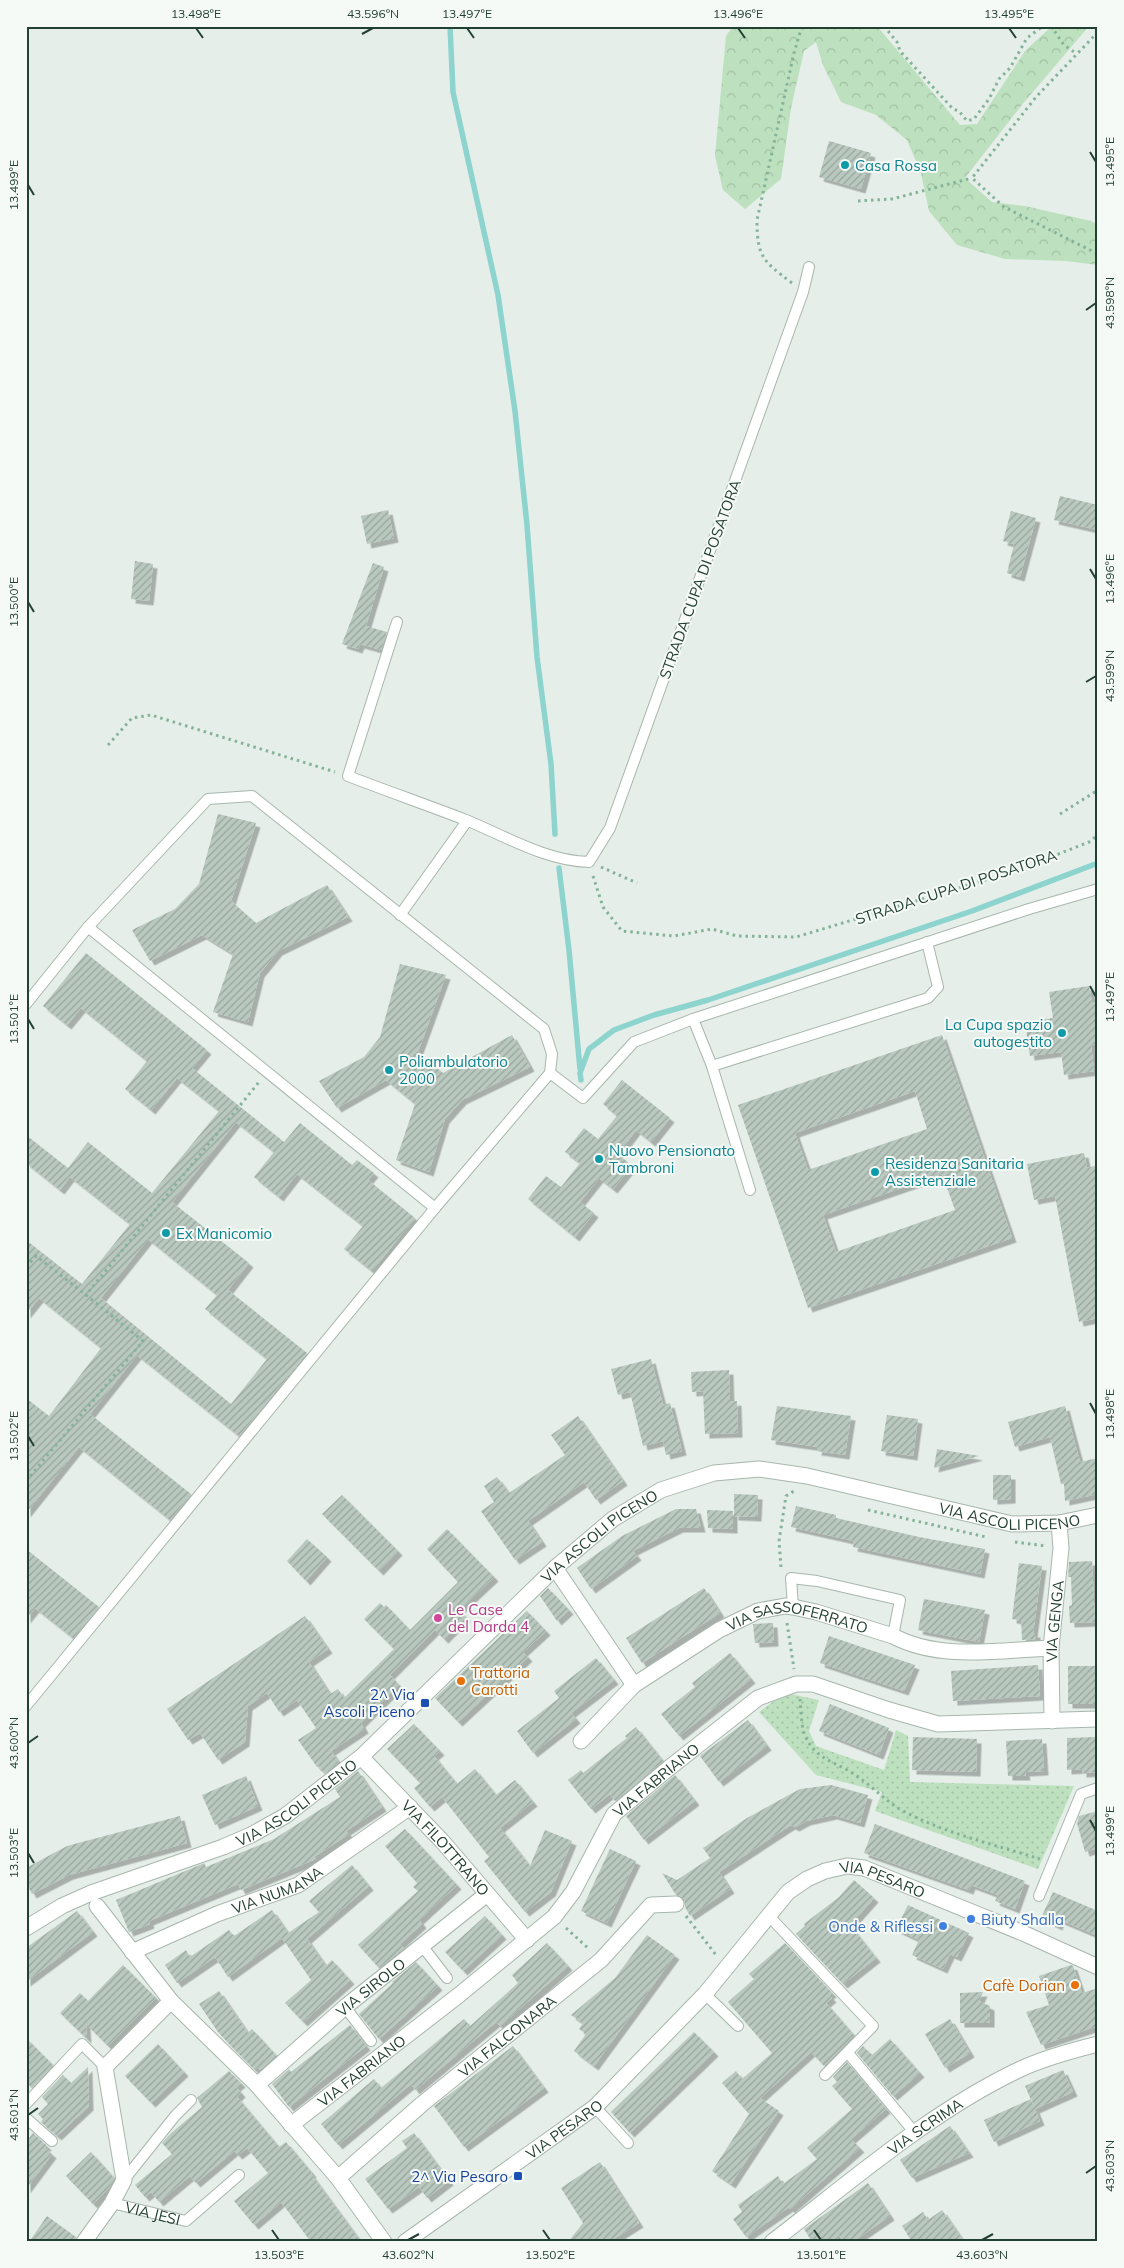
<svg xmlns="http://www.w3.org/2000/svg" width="1124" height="2268" font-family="Mulish,sans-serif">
<defs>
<pattern id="forest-crowns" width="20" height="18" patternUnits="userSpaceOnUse" patternTransform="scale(1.25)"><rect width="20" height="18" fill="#bde0be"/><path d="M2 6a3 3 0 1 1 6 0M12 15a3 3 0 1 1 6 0" fill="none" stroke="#a2c1a4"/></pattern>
<pattern id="park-dots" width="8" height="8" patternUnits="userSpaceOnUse" patternTransform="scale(1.25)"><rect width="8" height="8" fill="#bde0be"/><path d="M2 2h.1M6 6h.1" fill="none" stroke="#a2c1a4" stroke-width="1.8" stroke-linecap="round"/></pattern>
<pattern id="building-hatch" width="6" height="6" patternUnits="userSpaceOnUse" patternTransform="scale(1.25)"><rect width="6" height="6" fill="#bac9c0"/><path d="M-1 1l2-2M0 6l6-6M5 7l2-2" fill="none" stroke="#97a59d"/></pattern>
<filter id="shadow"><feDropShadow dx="4.5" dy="4.5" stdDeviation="0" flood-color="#0004"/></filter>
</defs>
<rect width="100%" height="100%" fill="#e5eee8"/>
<path fill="url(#forest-crowns)" d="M733,26H806L809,30L813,26H877L960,125L977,124L1025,51L1052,26H1089L1021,106L965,178L992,202L1025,206L1091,221L1098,225V265L1066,261L1005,259L957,245L929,211L921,173L907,140L876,115L841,102L823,65L816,42L804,51L791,108L781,179L745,209L723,190L715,156L726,36Z"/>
<path fill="url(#park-dots)" d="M790,1694L819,1700L809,1731L816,1746L884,1770L896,1730L908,1736L910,1782L1074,1786L1038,1869L875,1811L882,1792L816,1775L759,1712L778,1698Z"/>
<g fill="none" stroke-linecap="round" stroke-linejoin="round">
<path stroke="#8cd4cd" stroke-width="5.5" d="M450,26L453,92L498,295L515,411L527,525L537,657L551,764L555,834
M559,868L569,950L580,1069
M581,1080L580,1073L589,1049L614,1030L654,1015L708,1000L972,911L1098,863"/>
</g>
<path fill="url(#building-hatch)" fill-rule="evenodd" filter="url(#shadow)" d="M829,141L871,153L861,189L819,177Z
M1060,496L1098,505V530L1054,520Z
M388,510L394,538L367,544L361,516Z
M1011,511L1036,518L1020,577L1007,573L1014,544L1003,541Z
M135,561L153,564L149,601L131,599Z
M373,563L384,567L366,626L387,632L381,650L360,644L358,649L342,644Z
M218,814L256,823L231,901L256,923L327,885L348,917L278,951L260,973L248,1022L213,1012L233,954L202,935L150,961L132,930L175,909L199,884Z
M86,953L207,1050L192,1068L284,1142L300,1123L352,1165L357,1160L374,1173L368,1180L415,1218L372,1271L344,1249L363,1226L297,1174L279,1197L254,1177L274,1152L236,1122L172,1202L249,1263L228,1290L307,1353L239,1436L137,1355L90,1414L191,1494L170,1520L79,1447L26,1513V1398L49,1416L101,1348L39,1298L26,1314V1240L82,1284L130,1224L70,1177L60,1190L26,1163V1135L68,1168L88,1142L152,1193L219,1111L177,1078L151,1110L125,1089L147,1061L81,1008L67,1025L43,1006ZM148,1239L217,1295L205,1309L267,1359L231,1404L101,1298Z
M400,964L446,975L418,1052L443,1073L512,1035L530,1067L462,1100L445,1119L429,1172L396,1160L415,1104L386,1080L337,1108L319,1081L364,1057L380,1037Z
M1089,986L1092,1003L1098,1002V1044L1091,1045L1094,1071L1064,1075L1061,1052L1030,1056L1025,1022L1053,1018L1049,992Z
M942,1035L1012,1238L808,1308L738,1105ZM915,1091L927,1129L808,1170L795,1133ZM942,1174L955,1210L836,1252L823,1215Z
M622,1080L670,1118L651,1142L636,1130L618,1154L632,1166L613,1189L599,1178L580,1202L594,1213L575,1237L528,1199L546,1176L561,1187L580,1163L565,1152L584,1128L598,1139L617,1116L603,1104Z
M1084,1153L1087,1168L1098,1165V1318L1079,1322L1055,1196L1034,1200L1027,1164Z
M651,1359L663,1405L670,1403L682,1451L666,1455L663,1441L643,1446L630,1392L618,1395L611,1369Z
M729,1370L730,1402L737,1401L738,1433L705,1434L703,1391L692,1392L691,1372Z
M777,1406L851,1416L845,1455L817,1451L818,1447L771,1440Z
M1065,1406L1080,1462L1098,1458V1494L1065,1501L1064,1484H1061L1050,1437L1015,1447L1008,1422Z
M887,1415L918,1419L913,1456L881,1451Z
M578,1416L623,1481L596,1500L584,1482L528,1521L542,1542L515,1560L481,1511L494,1502L484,1486L497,1477L509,1493L565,1455L551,1435Z
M937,1449L979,1456L934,1468Z
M993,1475H1011V1499L993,1500Z
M734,1494L758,1495L757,1517L734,1516Z
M342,1495L398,1551L379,1571L322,1514Z
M796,1506L836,1515V1518L919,1537L985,1549L980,1574L853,1547L854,1541L791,1527Z
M676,1509H696L701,1528H679L633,1551L637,1556L591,1589L577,1568L622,1536Z
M707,1510L733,1511V1529L708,1528Z
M447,1529L494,1577L459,1610L466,1617L444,1639L435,1630L390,1675L399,1685L361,1723L364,1729L331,1751L339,1762L324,1774L319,1766L317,1767L298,1740L316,1728L297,1700L279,1712L267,1693L248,1706L245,1742L218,1760L200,1733L188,1740L167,1709L305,1616L328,1649L309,1662L330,1694L338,1689L344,1698L394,1649L364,1619L380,1603L384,1607L386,1605L410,1630L458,1582L427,1549Z
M307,1539L327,1557L306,1581L287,1561Z
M26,1549L99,1607L73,1638L35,1608L26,1619Z
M1092,1561L1095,1622L1070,1623L1069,1606L1072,1605L1071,1577H1068L1069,1562Z
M1019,1563L1042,1566L1033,1633H1036V1639L1022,1640L1021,1620L1012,1619Z
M548,1588L569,1610L557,1621L540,1596Z
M704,1588L720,1613L642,1663L626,1638Z
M924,1599L985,1610L979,1642L918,1630Z
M527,1611L546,1631L523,1652L528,1657L458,1722L435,1698Z
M773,1623L774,1642L755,1643L753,1624Z
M829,1636L915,1665L904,1691L820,1663Z
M730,1653L751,1679L679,1736L661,1714L695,1687L692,1683Z
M596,1658L614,1680L571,1713L576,1719L533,1753L517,1731L559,1698L554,1691Z
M1038,1665L1040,1696L953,1701L951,1671Z
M1068,1666H1098V1704H1068Z
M830,1704L889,1728L879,1755L819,1731Z
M748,1720L767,1746L719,1782L700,1756Z
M414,1724L440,1751L434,1756L457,1784L475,1769L496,1795L515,1780L533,1802L500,1828L530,1866L545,1830L572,1841L551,1892L525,1912L484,1861L489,1857L442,1797L430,1807L414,1788L420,1783L387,1749Z
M636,1727L663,1761L615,1801L610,1794L591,1809L568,1780L581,1770L583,1773L627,1738L625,1736Z
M913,1737L977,1739L976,1772L912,1770Z
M1096,1737L1098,1772L1082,1773V1769L1067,1770V1738Z
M1042,1739L1044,1771L1025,1772L1026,1776H1008L1006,1741Z
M358,1771L382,1807L346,1831L349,1834L314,1857L316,1859L241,1890L238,1884L149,1921L150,1924L129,1932L116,1900L202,1864L204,1863L206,1867L274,1839L340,1797L335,1789Z
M675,1775L695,1801L644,1840L626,1816Z
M246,1776L258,1806L215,1825L202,1795Z
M831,1785L868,1795L860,1823L833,1815L806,1821L795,1827L791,1825L719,1872L730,1889L690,1916L685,1907L684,1899L676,1895L662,1873L677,1880L710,1858L703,1848L747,1818L800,1789Z
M1098,1811V1848L1085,1852L1077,1823L1079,1816Z
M180,1816L187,1843L69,1875L32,1894L26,1883V1868L67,1846Z
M875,1824L1025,1881L1015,1909L995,1901L998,1895L971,1885L969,1890L864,1853Z
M405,1829L457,1885L419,1920L422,1924L400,1944L404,1948L379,1968L358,1945L418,1891L413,1887L417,1883L385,1846Z
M610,1849L636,1861L607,1923L581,1911Z
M352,1865L369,1886L307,1939L326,1966L332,1960L350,1980L303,2022L285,2003L311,1980L282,1938L228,1977L215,1957L177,1983L165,1965L186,1950L190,1957L229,1930L234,1936L272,1910L288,1933L319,1912L309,1901Z
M854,1880L874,1898L850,1925L876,1958L843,1984L796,1934L805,1926L804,1924L839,1897Z
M1053,1892L1098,1911V1936L1060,1920L1058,1926L1041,1918Z
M908,1905L969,1933L957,1957L950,1954L943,1969L912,1955L919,1940L896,1929Z
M77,1911L93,1932L26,1982V1948Z
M485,1916L502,1935L463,1971L445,1952Z
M647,1935L675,1955L594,2066L574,2051L586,2034L579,2029L583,2023L571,2015L615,1978Z
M547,1943L568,1966L500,2026L496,2022L415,2090L411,2084L338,2145L321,2124L374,2079L381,2088L464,2019L470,2026L518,1983L512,1975Z
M785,1943L832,1993L829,1995L832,1998L826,2003L854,2035L824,2066L811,2052L760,2098L779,2111L731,2184L712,2171L749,2114L722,2083L736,2071L742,2079L772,2053L728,2002L754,1979L749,1974Z
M416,1962L438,1986L379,2039L359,2014L393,1983L392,1982Z
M123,1965L156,1998L108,2046L86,2024L87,2039L60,2013L80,1993L88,2001Z
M1071,1965L1073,1966L1082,1993L1098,1988V2026L1041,2045L1026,2012L1049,2005L1039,1976Z
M219,1991L248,2033L252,2029L276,2055L260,2070L258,2067L255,2070L232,2047L218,2032L199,2004Z
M983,1992L979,2001L990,2006V2023H960V1993Z
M950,2019L970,2053L945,2068L925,2034Z
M350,2025L366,2046L289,2107L272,2084L289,2069L291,2072Z
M694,2032L714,2052L630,2133L611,2112Z
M26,2038L53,2065L32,2088L26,2082Z
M890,2039L920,2073L893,2096L857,2053L863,2046L872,2055Z
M158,2044L184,2072L151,2103L125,2076Z
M513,2046L544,2088L464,2147L434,2106Z
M847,2062L886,2109L851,2139L860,2148L790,2209L789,2207L746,2237L733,2219L742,2212L738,2205L778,2176L783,2184L817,2159L807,2148L852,2109L832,2086L837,2082L833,2077Z
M88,2067L89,2106L57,2136L41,2122L43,2119L38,2114L48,2104L42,2097L63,2075L71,2083Z
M1063,2070L1073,2092L1035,2109L1025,2086Z
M229,2071L241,2083L236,2087L241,2093L237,2097L279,2147L286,2142L312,2173L311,2174L361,2242H311L281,2202L254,2225L234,2201L268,2173L247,2148L238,2155L234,2151L196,2183L190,2176L159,2202L151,2192L145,2197L135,2185L172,2154L162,2143L170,2134L202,2107L197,2098Z
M1031,2099L1040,2121L994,2142L984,2120Z
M950,2126L969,2153L912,2178L900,2160Z
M33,2133L47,2146L45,2148L52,2154L26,2189V2142Z
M414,2133L449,2181L427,2198L419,2187L388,2209L365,2179L407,2148L402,2141Z
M91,2152L114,2178L109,2188L93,2204L66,2176Z
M600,2162L639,2223L609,2242H568L583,2223L561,2188Z
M868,2183L890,2216L852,2242H843L839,2235L830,2242H812L804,2229Z
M942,2210L964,2242H912L902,2226L923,2212L928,2220Z
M47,2216L76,2237L75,2242H29Z"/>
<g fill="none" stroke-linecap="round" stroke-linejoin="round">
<g stroke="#a7b7ae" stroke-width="12">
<g id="service">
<path d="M397,622L348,776C387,791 427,805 466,820C505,836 546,861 589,862L610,828L803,292L809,267"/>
<path d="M400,915L467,821"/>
<path d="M88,927L208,799L252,796L544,1029L552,1054L550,1073L435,1208"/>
<path d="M26,1004L88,927L435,1208L26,1706"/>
<path d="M693,1019L712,1066L750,1190"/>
<path d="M712,1066L928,998L938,987L927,942"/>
<path d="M550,1073L583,1098L634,1042L693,1019L1029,909L1098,889"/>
<path d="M793,1607L791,1578L817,1581L900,1600L893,1636"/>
<path d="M1039,1896L1081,1794L1098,1788"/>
<path d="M768,1915L873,2026L825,2075"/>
<path d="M423,1947L447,1978"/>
<path d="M705,1994L738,2026"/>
<path d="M345,2007L371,2041"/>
<path d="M848,2053L915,2133"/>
<path d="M26,2104L82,2044L105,2067"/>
<path d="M595,2107L628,2143"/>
<path d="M26,2118L52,2141"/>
<path d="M124,2180L175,2116L191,2100"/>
<path id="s1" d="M112,2203L186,2221L239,2175"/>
</g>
</g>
<g stroke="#a7b7ae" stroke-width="17">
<g id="minor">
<path d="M555,1568L634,1685"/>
<path id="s2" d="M1052,1721L1051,1648L1061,1548L1059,1523"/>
<path id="s3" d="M581,1741L634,1685L719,1630L758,1611L785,1606L793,1607L816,1612L893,1636C940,1661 999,1650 1051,1648"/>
<path id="s4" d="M361,1757L442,1841L527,1940"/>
<path d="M97,1906L171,2001L257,2085L338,2178L384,2242"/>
<path id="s5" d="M132,1952L217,1914L298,1885L410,1807"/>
<path id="s6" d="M257,2085L345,2007L487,1894"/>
<path id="s7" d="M291,2125L459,1995L554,1917L573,1892L614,1814L669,1768L758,1698L796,1684H813L889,1710L938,1724L1098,1719"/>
<path id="s8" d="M338,2178L422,2104L601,1960L651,1905L676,1904"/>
<path d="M84,2242L112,2203L124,2180L105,2067L171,2001"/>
<path id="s9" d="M772,2242C850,2182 935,2108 1025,2067C1048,2057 1074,2050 1098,2044"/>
</g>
</g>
<g stroke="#a7b7ae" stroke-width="17">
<g id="tertiary">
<path id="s10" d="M26,1928L62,1906L91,1893L223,1847L251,1835L285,1816L361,1757L555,1568L613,1519L661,1490L714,1473L759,1469L807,1476L1012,1524L1059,1523L1098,1515"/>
<path id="s11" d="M405,2242L595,2107L705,1994L788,1892L807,1879L825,1871L847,1866L864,1868L1023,1933L1098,1967"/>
</g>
</g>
<path stroke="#84b399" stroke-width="3" stroke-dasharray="2.5 4" stroke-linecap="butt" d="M884,26L897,42L900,51L953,109L959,111L967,121L974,119L989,99L999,79L1010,68L1027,38L1043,26
M1051,26L1064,45L1077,54
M1098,32L1036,97L972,178L1004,207L1098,254
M858,201L892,199L972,178
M792,283C763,261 757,257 757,220L794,53L802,26
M108,745L132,718L151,715L335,772
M1060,814L1098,790
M601,867L637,883
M593,876L603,907L622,931L674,936L712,929L737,936L796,937L1015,871L1089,842L1098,835
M26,1267L36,1256L86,1295
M26,1481L143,1341L86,1295L259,1082
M868,1510L986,1537
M1015,1542L1046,1546
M781,1567L779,1541L786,1496L794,1491
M787,1623L794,1669
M800,1699C801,1709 801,1723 804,1733C813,1757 830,1760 849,1771C870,1783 885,1802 907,1813C948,1834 996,1845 1040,1859
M686,1916L716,1955
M566,1928L589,1949"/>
<use href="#service" stroke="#fff" stroke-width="10"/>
<use href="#minor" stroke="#fff" stroke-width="15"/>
<use href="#tertiary" stroke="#fff" stroke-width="15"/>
</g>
<path fill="none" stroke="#234132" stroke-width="2" d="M196,28L203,38M467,28L474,38M738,28L745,38M1009,28L1016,38M362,34L373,28M1090,152L1096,162M28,185L34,195M1086,310L1096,303M1090,569L1096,579M28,602L34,612M1086,682L1096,676M1090,986L1096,997M28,1019L34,1029M1090,1403L1096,1414M28,1436L34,1446M28,1743L38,1736M1090,1820L1096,1831M28,1853L34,1863M28,2115L38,2108M1086,2173L1096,2166M272,2230L279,2240M543,2230L550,2240M814,2230L821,2240M408,2240L419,2234M982,2240L993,2234"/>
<g fill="#0f9aa8" stroke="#f6faf7" stroke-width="2">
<circle cx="845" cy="165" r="5"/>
<circle cx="1062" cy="1033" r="5"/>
<circle cx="389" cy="1070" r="5"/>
<circle cx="599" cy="1159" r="5"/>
<circle cx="875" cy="1172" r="5"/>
<circle cx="166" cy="1233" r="5"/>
</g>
<circle fill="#d1479c" stroke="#f6faf7" stroke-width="2" cx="438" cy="1618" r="5"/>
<g fill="#e8710a" stroke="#f6faf7" stroke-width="2">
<circle cx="461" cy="1681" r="5"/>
<circle cx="1075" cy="1985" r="5"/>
</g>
<g fill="#1a4fb4" stroke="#f6faf7" stroke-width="2">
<rect x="420" y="1698" width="10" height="10" rx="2.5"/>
<rect x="513" y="2171" width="10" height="10" rx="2.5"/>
</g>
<g fill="#3f7fe0" stroke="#f6faf7" stroke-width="2">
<circle cx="971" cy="1919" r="5"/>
<circle cx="943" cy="1926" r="5"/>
</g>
<g text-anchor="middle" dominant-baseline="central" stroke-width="4" stroke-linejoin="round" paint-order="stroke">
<g font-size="15" fill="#0d838f" stroke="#f6faf7" text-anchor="start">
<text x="855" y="165">Casa Rossa</text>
<text x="1052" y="1024" text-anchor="end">La Cupa spazio<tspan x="1052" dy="17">autogestito</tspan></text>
<text x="399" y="1061">Poliambulatorio<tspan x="399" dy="17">2000</tspan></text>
<text x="609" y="1150">Nuovo Pensionato<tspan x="609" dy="17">Tambroni</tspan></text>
<text x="885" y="1163">Residenza Sanitaria<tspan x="885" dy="17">Assistenziale</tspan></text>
<text x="176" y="1233">Ex Manicomio</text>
</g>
<g font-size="15" fill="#234132" stroke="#f6faf7">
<text transform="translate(700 579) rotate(-70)">STRADA CUPA DI POSATORA</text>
<text transform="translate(956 887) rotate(-18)">STRADA CUPA DI POSATORA</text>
<text stroke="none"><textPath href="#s10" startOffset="1139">VIA ASCOLI PICENO</textPath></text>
<text stroke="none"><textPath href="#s10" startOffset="705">VIA ASCOLI PICENO</textPath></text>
<text stroke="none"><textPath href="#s2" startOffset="100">VIA GENGA</textPath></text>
<text stroke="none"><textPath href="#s3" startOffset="261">VIA SASSOFERRATO</textPath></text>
<text stroke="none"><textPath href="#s7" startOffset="509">VIA FABRIANO</textPath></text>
<text stroke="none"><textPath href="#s10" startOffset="300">VIA ASCOLI PICENO</textPath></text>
<text stroke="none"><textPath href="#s4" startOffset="124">VIA FILOTTRANO</textPath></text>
<text stroke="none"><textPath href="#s11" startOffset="625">VIA PESARO</textPath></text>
<text stroke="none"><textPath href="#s5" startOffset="158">VIA NUMANA</textPath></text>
<text stroke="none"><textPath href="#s6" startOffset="150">VIA SIROLO</textPath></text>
<text stroke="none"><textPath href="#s8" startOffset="221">VIA FALCONARA</textPath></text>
<text stroke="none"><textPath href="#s7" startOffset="89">VIA FABRIANO</textPath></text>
<text stroke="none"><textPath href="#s9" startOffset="192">VIA SCRIMA</textPath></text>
<text stroke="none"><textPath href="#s11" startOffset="195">VIA PESARO</textPath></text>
<text stroke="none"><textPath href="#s1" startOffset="42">VIA JESI</textPath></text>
</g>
<g font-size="15" fill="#b23c85" stroke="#f6faf7" text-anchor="start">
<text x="448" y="1609">Le Case<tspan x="448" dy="17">del Darda 4</tspan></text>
</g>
<g font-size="15" fill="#c56008" stroke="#f6faf7" text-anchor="start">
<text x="471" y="1672">Trattoria<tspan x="471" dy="17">Carotti</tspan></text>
<text x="1065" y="1985" text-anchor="end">Cafè Dorian</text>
</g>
<g font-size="15" fill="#164399" stroke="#f6faf7" text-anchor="end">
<text x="415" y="1694">2^ Via<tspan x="415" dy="17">Ascoli Piceno</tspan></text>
<text x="508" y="2176">2^ Via Pesaro</text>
</g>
<g font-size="15" fill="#366cbe" stroke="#f6faf7" text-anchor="start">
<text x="981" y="1919">Biuty Shalla</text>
<text x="933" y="1926" text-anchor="end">Onde &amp; Riflessi</text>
</g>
</g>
<rect width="1124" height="2268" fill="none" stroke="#f6faf7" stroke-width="55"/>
<rect x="28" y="28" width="1068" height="2212" fill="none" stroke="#234132" stroke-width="2"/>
<g font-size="12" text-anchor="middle" fill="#234132">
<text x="196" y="18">13.498°E</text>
<text x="373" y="18">43.596°N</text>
<text x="467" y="18">13.497°E</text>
<text x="738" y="18">13.496°E</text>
<text x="1009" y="18">13.495°E</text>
<text transform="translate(1110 162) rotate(-90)" y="4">13.495°E</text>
<text transform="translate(14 185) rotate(-90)" y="4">13.499°E</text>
<text transform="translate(1110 303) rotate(-90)" y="4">43.598°N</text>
<text transform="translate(1110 579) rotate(-90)" y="4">13.496°E</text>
<text transform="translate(14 602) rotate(-90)" y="4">13.500°E</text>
<text transform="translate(1110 676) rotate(-90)" y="4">43.599°N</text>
<text transform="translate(1110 997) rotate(-90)" y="4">13.497°E</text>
<text transform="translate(14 1019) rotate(-90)" y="4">13.501°E</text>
<text transform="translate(1110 1414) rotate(-90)" y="4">13.498°E</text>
<text transform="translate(14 1436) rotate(-90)" y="4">13.502°E</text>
<text transform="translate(14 1743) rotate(-90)" y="4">43.600°N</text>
<text transform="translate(1110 1831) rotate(-90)" y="4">13.499°E</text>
<text transform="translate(14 1853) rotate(-90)" y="4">13.503°E</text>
<text transform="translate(14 2115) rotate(-90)" y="4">43.601°N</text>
<text transform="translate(1110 2166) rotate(-90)" y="4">43.603°N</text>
<text x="279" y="2259">13.503°E</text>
<text x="408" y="2259">43.602°N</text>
<text x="550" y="2259">13.502°E</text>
<text x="821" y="2259">13.501°E</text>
<text x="982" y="2259">43.603°N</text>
</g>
</svg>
